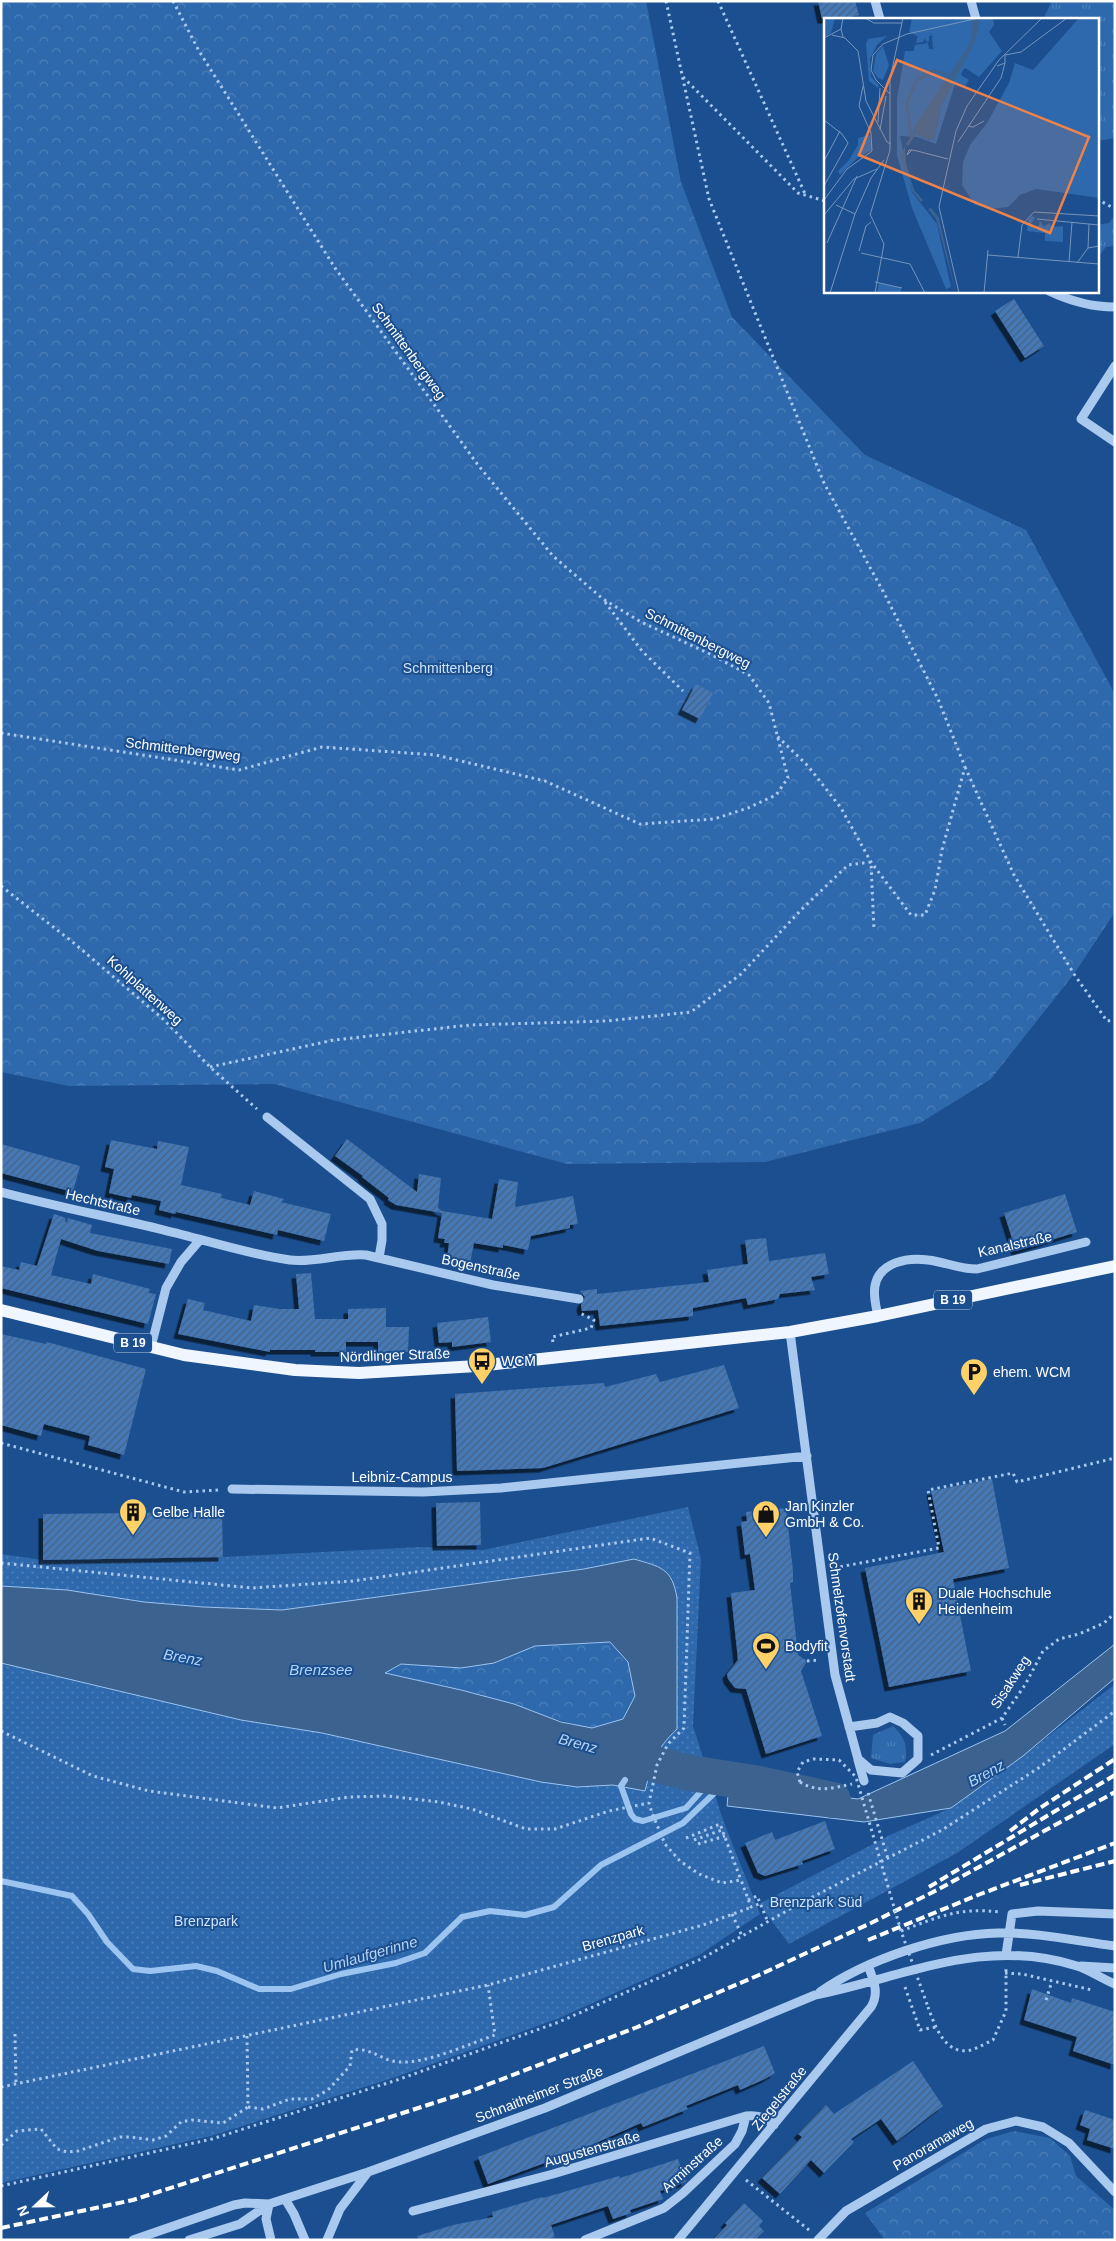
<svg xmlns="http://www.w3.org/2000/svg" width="1116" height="2241" font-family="Helvetica,sans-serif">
<defs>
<pattern id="grass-tufts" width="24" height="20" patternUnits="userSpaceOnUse" patternTransform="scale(1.25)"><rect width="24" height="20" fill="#2e69ad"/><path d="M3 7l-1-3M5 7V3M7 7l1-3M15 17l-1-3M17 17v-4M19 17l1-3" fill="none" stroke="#4d80b9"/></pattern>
<pattern id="forest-crowns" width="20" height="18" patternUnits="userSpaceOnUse" patternTransform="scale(1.25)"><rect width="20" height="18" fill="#2e69ad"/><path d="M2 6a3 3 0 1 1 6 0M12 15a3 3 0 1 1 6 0" fill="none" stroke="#4d80b9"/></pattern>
<pattern id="park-dots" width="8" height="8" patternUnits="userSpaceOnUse" patternTransform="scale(1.25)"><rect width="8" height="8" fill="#2e69ad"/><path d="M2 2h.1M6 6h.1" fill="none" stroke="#4d80b9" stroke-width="1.8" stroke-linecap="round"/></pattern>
<pattern id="building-hatch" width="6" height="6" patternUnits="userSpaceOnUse" patternTransform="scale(1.25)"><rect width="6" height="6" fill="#4478b7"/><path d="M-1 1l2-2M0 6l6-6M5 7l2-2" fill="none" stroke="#486282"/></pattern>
<filter id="shadow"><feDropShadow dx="-4.5" dy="4.5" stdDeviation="0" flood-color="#0009"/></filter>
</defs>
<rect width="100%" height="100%" fill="#1b4f8f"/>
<path fill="url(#grass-tufts)" d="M1049,1H1115V138L1097,141V19H1043L1051,3Z
M1115,215V246L1106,247L1097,258V225L1109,223Z
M893,1726C905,1738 908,1745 905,1762L890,1764L871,1758L873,1735Z"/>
<path fill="url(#forest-crowns)" d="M1,1H646L681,182L732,317L865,455L1026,530L1115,694V912L1074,974L991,1079L920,1123L765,1162L567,1164L274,1084L69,1086L1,1072Z
M610,1642L628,1662L635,1696L623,1719L592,1729L384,1673L401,1664L461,1668L494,1663L535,1646Z
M1014,2131L1050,2138L1070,2156L1076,2176L1115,2210V2240H885L865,2213L986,2139Z"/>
<path fill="url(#park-dots)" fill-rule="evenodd" d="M688,1507L701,1559L693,1726L723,1820L760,1914L699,1955L557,2019L396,2077L211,2136L1,2183V1554L43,1560L223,1557L421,1547L483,1550ZM634,1559L677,1598V1729C655,1750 652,1763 645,1791L613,1785L541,1782L322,1733L241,1720L144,1602L203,1607L282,1610L584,1569Z
M1115,1684V1744L957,1853L789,1944L759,1904L890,1835L951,1808L1023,1756Z"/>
<path fill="#3c6290" stroke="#9cc4f0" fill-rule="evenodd" d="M634,1559C661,1567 672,1568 677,1598V1729C655,1750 652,1763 645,1791L613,1785L577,1787L541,1782L322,1733L241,1720L1,1663V1586L67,1590L144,1602L203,1607L282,1610L584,1569ZM610,1642L628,1662L635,1696L623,1719L592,1728L561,1722L514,1704L461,1690L385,1673L401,1664L461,1668L494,1663L535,1646Z
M1115,1644V1678L1023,1756L951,1808L864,1822L727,1806L729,1784L858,1799L1005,1731Z"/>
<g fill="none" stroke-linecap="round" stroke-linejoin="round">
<path stroke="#9cc4f0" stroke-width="6" d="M625,1780L621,1786L631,1814L635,1819L643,1821L686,1808L714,1777
M1,1881L72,1896L88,1914L107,1942L133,1969L150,1971L196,1966L217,1971L259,1989H291L341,1974L396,1963L425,1953L462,1917L490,1911L525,1915L554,1907L601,1865L683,1823L729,1779"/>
<path stroke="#3c6290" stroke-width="36" d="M604,1751L690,1773L754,1783L833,1800"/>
</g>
<path fill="url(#building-hatch)" filter="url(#shadow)" d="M818,1H855L859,15L844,19H822Z
M1014,299L1044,346L1025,358L995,311Z
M696,684L713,693L700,719L682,710Z
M347,1139L417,1192L419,1174L441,1178L438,1208L442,1211L492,1219L499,1179L518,1182L515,1207L573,1196L578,1224L570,1225V1228L531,1236L528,1250L503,1245V1248L474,1243L470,1263L447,1259L449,1243H444L445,1239L438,1238L442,1213L396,1205L388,1200L389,1198L362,1177L363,1176L335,1156Z
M111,1140L157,1149L158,1141L189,1147L181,1185L222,1194L221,1198L250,1205L254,1191L284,1199L281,1202L331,1214L324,1241L278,1230L277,1235L176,1212L175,1214L159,1210L161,1201L132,1195L131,1198L109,1193L114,1169L105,1167Z
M1,1144L80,1166L73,1192L1,1173Z
M1065,1194L1077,1232L1016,1251L1004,1213Z
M54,1214L66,1218L65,1222H67L68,1218L92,1225L90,1233L172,1249L169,1264L98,1251L61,1239L51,1275L91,1284L93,1274L150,1289L149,1293L156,1294L148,1324L1,1288V1266L19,1270L21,1262L37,1266Z
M766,1238L769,1261L825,1253L829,1274L811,1277L815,1290L780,1294L778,1299L748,1305L746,1298L693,1308V1316L600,1326L598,1310L582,1311L581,1305L585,1297L580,1291L597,1289V1294L709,1282L707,1270L748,1264L745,1240Z
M311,1273L315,1319H348V1309L386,1308V1327H409L408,1352H378V1342H346V1352H315V1350H270V1352L178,1334L188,1299L205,1303L203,1310L251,1321L254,1305L280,1309H299L296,1274Z
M488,1317L491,1342L452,1347V1342L439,1343L437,1323Z
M1,1334L46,1344L47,1342L146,1369L124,1455L88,1445L90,1436L44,1424L41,1436L1,1425Z
M724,1365L739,1408L543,1468L457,1471L455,1394L604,1383L605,1387L656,1374L660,1382Z
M992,1479L1009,1568L953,1579L971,1671L889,1687L865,1568L944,1552L931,1491Z
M480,1502L481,1545L437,1546L436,1503Z
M786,1508L793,1571V1582L790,1583L798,1655L807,1661L801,1671L822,1736L766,1754L746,1689L735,1688L728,1679L727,1674L738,1660L731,1593L755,1590L750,1554L745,1555L741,1522L747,1521L746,1512Z
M222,1512L223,1557L43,1560V1514Z
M825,1821L835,1849L802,1861L803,1864L765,1876L758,1873L745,1843L772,1832L775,1840Z
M1032,1989L1071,2003L1072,1998L1115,2012V2065L1073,2051L1077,2037L1024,2020Z
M764,2046L775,2073L765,2079L740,2090L738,2085L686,2106L688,2109L643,2127L641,2123L580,2150L488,2184L478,2157Z
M913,2061L943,2106L897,2141L881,2119L851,2139L854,2142L824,2173L811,2160L780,2194L762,2178L802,2137L798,2134L826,2105L834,2114Z
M1085,2110L1115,2120V2149L1087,2140L1090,2129L1080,2125Z
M678,2159L686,2182L660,2191L663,2199L630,2210L631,2213L613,2219L608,2206L551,2225L555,2237L545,2240H418L417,2236L453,2225L493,2217L492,2212L542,2197L543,2198L619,2176L620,2178Z
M744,2203L763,2221L759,2226L764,2231L755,2240H713L727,2225L725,2223Z"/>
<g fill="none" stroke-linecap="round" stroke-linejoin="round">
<path stroke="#a9c9ee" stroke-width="3" stroke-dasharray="2.5 4" stroke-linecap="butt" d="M666,1L709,199L824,483L885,595L938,699L965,767L942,850L935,890L925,915H911L871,862L841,808L808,766L777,736
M718,1L806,196
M683,77L798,193L825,201
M1097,199L1115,209
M605,602L642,651L683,691
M1,733L239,770L322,747L436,755L545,781L640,824L714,819L748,808L776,795L788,778L769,703L749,675L710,654L641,622L603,599L553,556L478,465L335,268L199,51L173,1
M965,767L1014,875L1074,974L1107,1021L1115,1020
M1,886L75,944L163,1019L210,1067L257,1109
M210,1067L334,1040L470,1025L607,1021L691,1012L741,974L801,910L848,865L871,862L874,930
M553,1342L552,1337L591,1328L594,1320L580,1313
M1,1443L184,1492L219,1490
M1,1563L252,1588L353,1581L650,1538L690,1553L684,1728L668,1744L657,1765L649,1803L652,1813L665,1844L680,1861L699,1874L722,1883L741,1880L751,1907L759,1904
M834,1568L939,1548L928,1490L1013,1473L1017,1482L1115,1458
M807,1661L819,1660
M1002,1718L1005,1725
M1,1731L93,1776L149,1791L277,1808L349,1797L387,1796L439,1802L472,1809L526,1829H555L609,1811L649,1803
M931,1755L1002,1718L1025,1685L1043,1651L1059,1639L1079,1634L1104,1623L1115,1613
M800,1782C817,1793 833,1788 852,1784
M868,1793L888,1859
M686,1838L720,1824L741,1880
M694,1840L722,1830
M698,1844L725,1836
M748,1900L757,1896L768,1922
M732,1914L742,1936
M901,1931C938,1917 959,1907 999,1912
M1005,1973L1022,1974L1092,1990
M905,1987L920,2030L936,2027
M1046,2000L1052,1981
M928,2007C935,2026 945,2056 971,2050C978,2048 986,2043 993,2040L1006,2011V1968
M15,2034L16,2084
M1,2087L488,1985L703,1925L752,1907
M248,2107L263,2109L290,2099H312L328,2090L350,2066L352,2050C372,2047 381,2061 399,2062C426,2064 469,2044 495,2035L488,1985
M1,2145L17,2131L41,2129L57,2149L67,2152L78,2151L120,2137H130L153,2140L166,2136L181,2122L192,2120L223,2123L248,2107L247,2035
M746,2180L809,2230
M1,2186L212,2139L397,2080L559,2022L701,1959L801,1903L942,1830L1040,1767L1115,1711"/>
<path stroke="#a9c9ee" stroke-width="9" d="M875,1L880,19
M971,1L976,19
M1049,291C1070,301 1092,307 1115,307
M1115,366L1081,419L1115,442
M267,1117L370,1199L382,1224V1240L379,1258
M1,1192C55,1206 110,1217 164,1230C206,1240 247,1254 290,1260C315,1263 340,1253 366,1255L493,1285L579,1299
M878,1316C876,1306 873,1296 875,1286C879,1262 908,1257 928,1260C945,1262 959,1269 977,1269L1086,1242
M790,1332L835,1675L858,1759L871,1770L902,1773L918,1759V1736L903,1723L890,1717L877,1723L849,1727
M151,1347L166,1288L181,1262L199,1241
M232,1489L423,1492L501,1488L807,1456
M858,1760L864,1781
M1006,1955L1012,1914L1038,1911L1115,1914
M1081,1966L1115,1968
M820,1992C866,1960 941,1934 998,1933C1036,1932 1076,1941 1115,1946
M285,2199L294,2214L305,2240
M269,2204L266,2219L271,2240
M413,2211L553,2174L746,2116C758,2115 765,2117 774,2125
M133,2240L234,2205L245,2203L269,2204
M189,2240L240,2224L269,2204L368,2172L545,2108L815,1995C905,1977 983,1936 1077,1966C1090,1970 1102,1979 1115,1984
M327,2240L340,2209L368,2172
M585,2240L664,2208L683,2193L735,2144L742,2131L746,2116
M678,2240L871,2007C880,1992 873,1980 868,1965
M818,2240L846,2211L986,2129L1016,2121L1043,2127L1069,2143L1115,2192"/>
<path stroke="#f0f6ff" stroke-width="12" d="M1,1310L184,1355L295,1370L359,1373L477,1366L790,1332L878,1316L1115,1266"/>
<path stroke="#fff" stroke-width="4" stroke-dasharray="9 4" stroke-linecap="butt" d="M1010,1831L1040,1808L1115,1759
M1020,1885L1115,1861
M929,1887L1115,1775
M868,1940L978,1895L1115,1843
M1,2228L133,2200L471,2091L635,2028L759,1975L871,1923L939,1889L1115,1792"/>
<path stroke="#a9c9ee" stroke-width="3" stroke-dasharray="2.5 4" stroke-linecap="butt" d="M800,1782L797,1772L803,1762L814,1759L839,1760L856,1777L901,1931L928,2007"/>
</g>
<defs>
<g id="bus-pin" transform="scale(1.4375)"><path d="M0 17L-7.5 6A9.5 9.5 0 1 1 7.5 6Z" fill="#ffd166" stroke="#1b4f8f"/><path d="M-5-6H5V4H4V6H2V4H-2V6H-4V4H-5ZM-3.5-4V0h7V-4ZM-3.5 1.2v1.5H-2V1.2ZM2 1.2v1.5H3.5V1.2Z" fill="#111"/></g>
<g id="parking-pin" transform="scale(1.4375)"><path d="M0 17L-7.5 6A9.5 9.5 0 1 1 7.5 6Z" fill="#ffd166" stroke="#1b4f8f"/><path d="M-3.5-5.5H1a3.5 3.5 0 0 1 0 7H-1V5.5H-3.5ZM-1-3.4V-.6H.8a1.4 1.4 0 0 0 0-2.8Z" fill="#111"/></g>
<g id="building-pin" transform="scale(1.4375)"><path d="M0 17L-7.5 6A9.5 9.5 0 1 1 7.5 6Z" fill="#ffd166" stroke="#1b4f8f"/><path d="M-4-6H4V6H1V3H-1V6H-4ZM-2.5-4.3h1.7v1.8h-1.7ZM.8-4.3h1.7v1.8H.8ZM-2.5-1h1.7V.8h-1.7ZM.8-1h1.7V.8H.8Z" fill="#111"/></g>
<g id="shop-pin" transform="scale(1.4375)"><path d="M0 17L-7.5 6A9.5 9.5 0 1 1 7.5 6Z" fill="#ffd166" stroke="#1b4f8f"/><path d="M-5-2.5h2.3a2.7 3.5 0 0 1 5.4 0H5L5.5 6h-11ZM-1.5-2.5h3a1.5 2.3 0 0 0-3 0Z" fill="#111"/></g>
<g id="stadium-pin" transform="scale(1.4375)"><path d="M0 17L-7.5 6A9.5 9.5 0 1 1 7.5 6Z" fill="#ffd166" stroke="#1b4f8f"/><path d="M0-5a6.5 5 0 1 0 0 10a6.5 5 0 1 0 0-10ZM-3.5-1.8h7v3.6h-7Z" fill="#111"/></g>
</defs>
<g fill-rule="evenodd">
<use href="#bus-pin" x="482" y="1361"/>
<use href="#parking-pin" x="974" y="1372"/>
<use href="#building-pin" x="133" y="1512"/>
<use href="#shop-pin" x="766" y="1514"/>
<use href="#building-pin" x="919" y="1601"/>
<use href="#stadium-pin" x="766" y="1646"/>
</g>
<g text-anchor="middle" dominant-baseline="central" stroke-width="4" stroke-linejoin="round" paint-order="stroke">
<g fill="#1b4f8f" stroke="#bbcadd" stroke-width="1">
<rect x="934" y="1290.5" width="38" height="19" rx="4"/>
<rect x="114" y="1333.5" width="38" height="19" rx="4"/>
</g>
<g font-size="12" font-weight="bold" fill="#fff">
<text x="953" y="1300">B 19</text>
<text x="133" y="1343">B 19</text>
</g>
<g font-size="14" fill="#fff" stroke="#1b4f8f">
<text transform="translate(409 351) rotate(54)">Schmittenbergweg</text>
<text transform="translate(698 638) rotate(27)">Schmittenbergweg</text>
<text transform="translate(183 749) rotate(7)">Schmittenbergweg</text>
<text transform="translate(145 990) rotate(42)">Kohlplattenweg</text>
<text transform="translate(103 1202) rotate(13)">Hechtstraße</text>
<text transform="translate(1015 1244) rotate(-13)">Kanalstraße</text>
<text transform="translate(481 1267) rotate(12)">Bogenstraße</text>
<text transform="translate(395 1355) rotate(-2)">Nördlinger Straße</text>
<text x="402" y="1477">Leibniz-Campus</text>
<text transform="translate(842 1617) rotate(82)">Schmelzofenvorstadt</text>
<text transform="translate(1010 1682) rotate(-57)">Sisakweg</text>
<text transform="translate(613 1938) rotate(-16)">Brenzpark</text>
<text transform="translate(539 2094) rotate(-21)">Schnaitheimer Straße</text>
<text transform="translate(779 2098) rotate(-51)">Ziegelstraße</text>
<text transform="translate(933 2144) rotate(-30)">Panoramaweg</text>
<text transform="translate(592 2149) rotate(-16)">Augustenstraße</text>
<text transform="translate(692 2164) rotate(-42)">Arminstraße</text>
</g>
<g font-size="14" fill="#cfe3fa" stroke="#1b4f8f">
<text x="448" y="668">Schmittenberg</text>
<text x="816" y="1902">Brenzpark Süd</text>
<text x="206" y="1921">Brenzpark</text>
</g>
<g font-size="14" fill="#fff" stroke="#1b4f8f" text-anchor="start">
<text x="501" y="1361">WCM</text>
<text x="993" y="1372">ehem. WCM</text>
<text x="785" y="1506">Jan Kinzler<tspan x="785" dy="16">GmbH &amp; Co.</tspan></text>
<text x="152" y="1512">Gelbe Halle</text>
<text x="938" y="1593">Duale Hochschule<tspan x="938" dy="16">Heidenheim</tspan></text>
<text x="785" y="1646">Bodyfit</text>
</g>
<g font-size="15" font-style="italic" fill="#b5d3f5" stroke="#1b4f8f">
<text transform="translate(183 1657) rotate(10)">Brenz</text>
<text x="321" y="1669">Brenzsee</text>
<text transform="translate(578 1743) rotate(15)">Brenz</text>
<text transform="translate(986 1773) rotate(-29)">Brenz</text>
<text transform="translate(370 1954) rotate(-16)">Umlaufgerinne</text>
</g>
</g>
<g transform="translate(824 18)">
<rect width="275" height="275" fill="#1b4f8f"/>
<path d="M0,0H11L7,15L0,19ZM110,15L111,28L105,42L89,39L91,27L104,25L105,31H109L108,17L105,18V23L102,24L101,20L99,24L92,25L94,17ZM59,28L65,47L59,62L54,60L49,53L52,36ZM208,198L211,200L207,206L213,212L216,203L220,209L225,205L228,209L239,208V224L221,223V215L203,213L204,202Z" fill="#2e69ad"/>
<path d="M255,0H275V180L212,171L196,177L184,189L166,191L151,187L138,167L139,144L146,127L163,105L185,65L191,45L209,52ZM63,18L53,27L46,41L47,59L55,67L54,70L45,63L42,26L44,21ZM46,117L48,132L33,140L16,157L14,153L25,142L34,127V120Z" fill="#2e69ad"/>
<path d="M88,0H169L170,7L165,14L178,33L155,59L141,50L139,52L137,57L145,62L141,68L132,65L130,69L112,126L93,119L76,118L88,174L113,206L127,269L122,271L88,190L73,137V81L81,33H90L91,27L109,33L111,28L109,15L93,18L85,14ZM118,68L126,70L117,88L110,119L105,122L89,113ZM55,265L77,270V275H53Z" fill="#2e69ad" fill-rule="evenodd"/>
<path d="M108,204L115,226L109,229L100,209Z" fill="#2e69ad"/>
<path d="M149,0H156L151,24L117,88L110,120L106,122L94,117L89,112L92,107L146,25ZM85,119L81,130L82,145L90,172L99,182L97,184L88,173L77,138ZM107,190L115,200L132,275L112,201L104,191Z" fill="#3c6290"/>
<path fill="none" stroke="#3c6290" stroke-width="2.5" d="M87,120L83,85L92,63L110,52L127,58M83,127L93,112"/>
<path fill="none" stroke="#7695bc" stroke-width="1" d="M41,0L50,5H78M8,17L21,20L34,33L42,83L63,124L67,126M19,19L17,11L19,0M0,20L17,11M173,48L181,45V37L197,34L243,0M66,76L52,62L47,52L49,37L59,26L83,16L155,0M0,102L18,116L24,125L0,168M54,104L56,70M144,108L149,109L160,103M56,112L62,78M134,124L177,60L181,45M88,132L83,137L85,132H88L93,133L124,141M0,143L16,113M0,182L23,151L48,133L47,115L35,88L39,68M12,187L31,196M46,196L60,226L51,275M0,197L30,161L53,151M46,197L66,132V61L79,0M213,201L275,207M3,225L33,158M264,230L265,206M35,233L42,208L47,204M37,235L86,246M164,237L275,246M194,239L198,207L210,194L275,198M245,244L248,204M253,245L264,230L275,228M86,246L101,275M51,264L78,270M6,275L31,196L47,160L60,142M135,275L115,189L132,113L143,88L175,42L218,0M153,275H186M160,275L164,232"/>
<path fill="#ee8249" fill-opacity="0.15" stroke="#ee8249" stroke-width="2.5" d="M73,42L265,119L226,215L35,137Z"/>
<rect width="275" height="275" fill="none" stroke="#fff" stroke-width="2.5"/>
</g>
<rect width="1116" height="2241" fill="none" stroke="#ffffff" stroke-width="5"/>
<g transform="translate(35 2206) rotate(248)" stroke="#1b4f8f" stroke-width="4" paint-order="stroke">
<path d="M0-4L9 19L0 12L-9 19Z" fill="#ffffff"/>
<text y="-8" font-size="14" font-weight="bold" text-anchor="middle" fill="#ffffff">N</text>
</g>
</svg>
